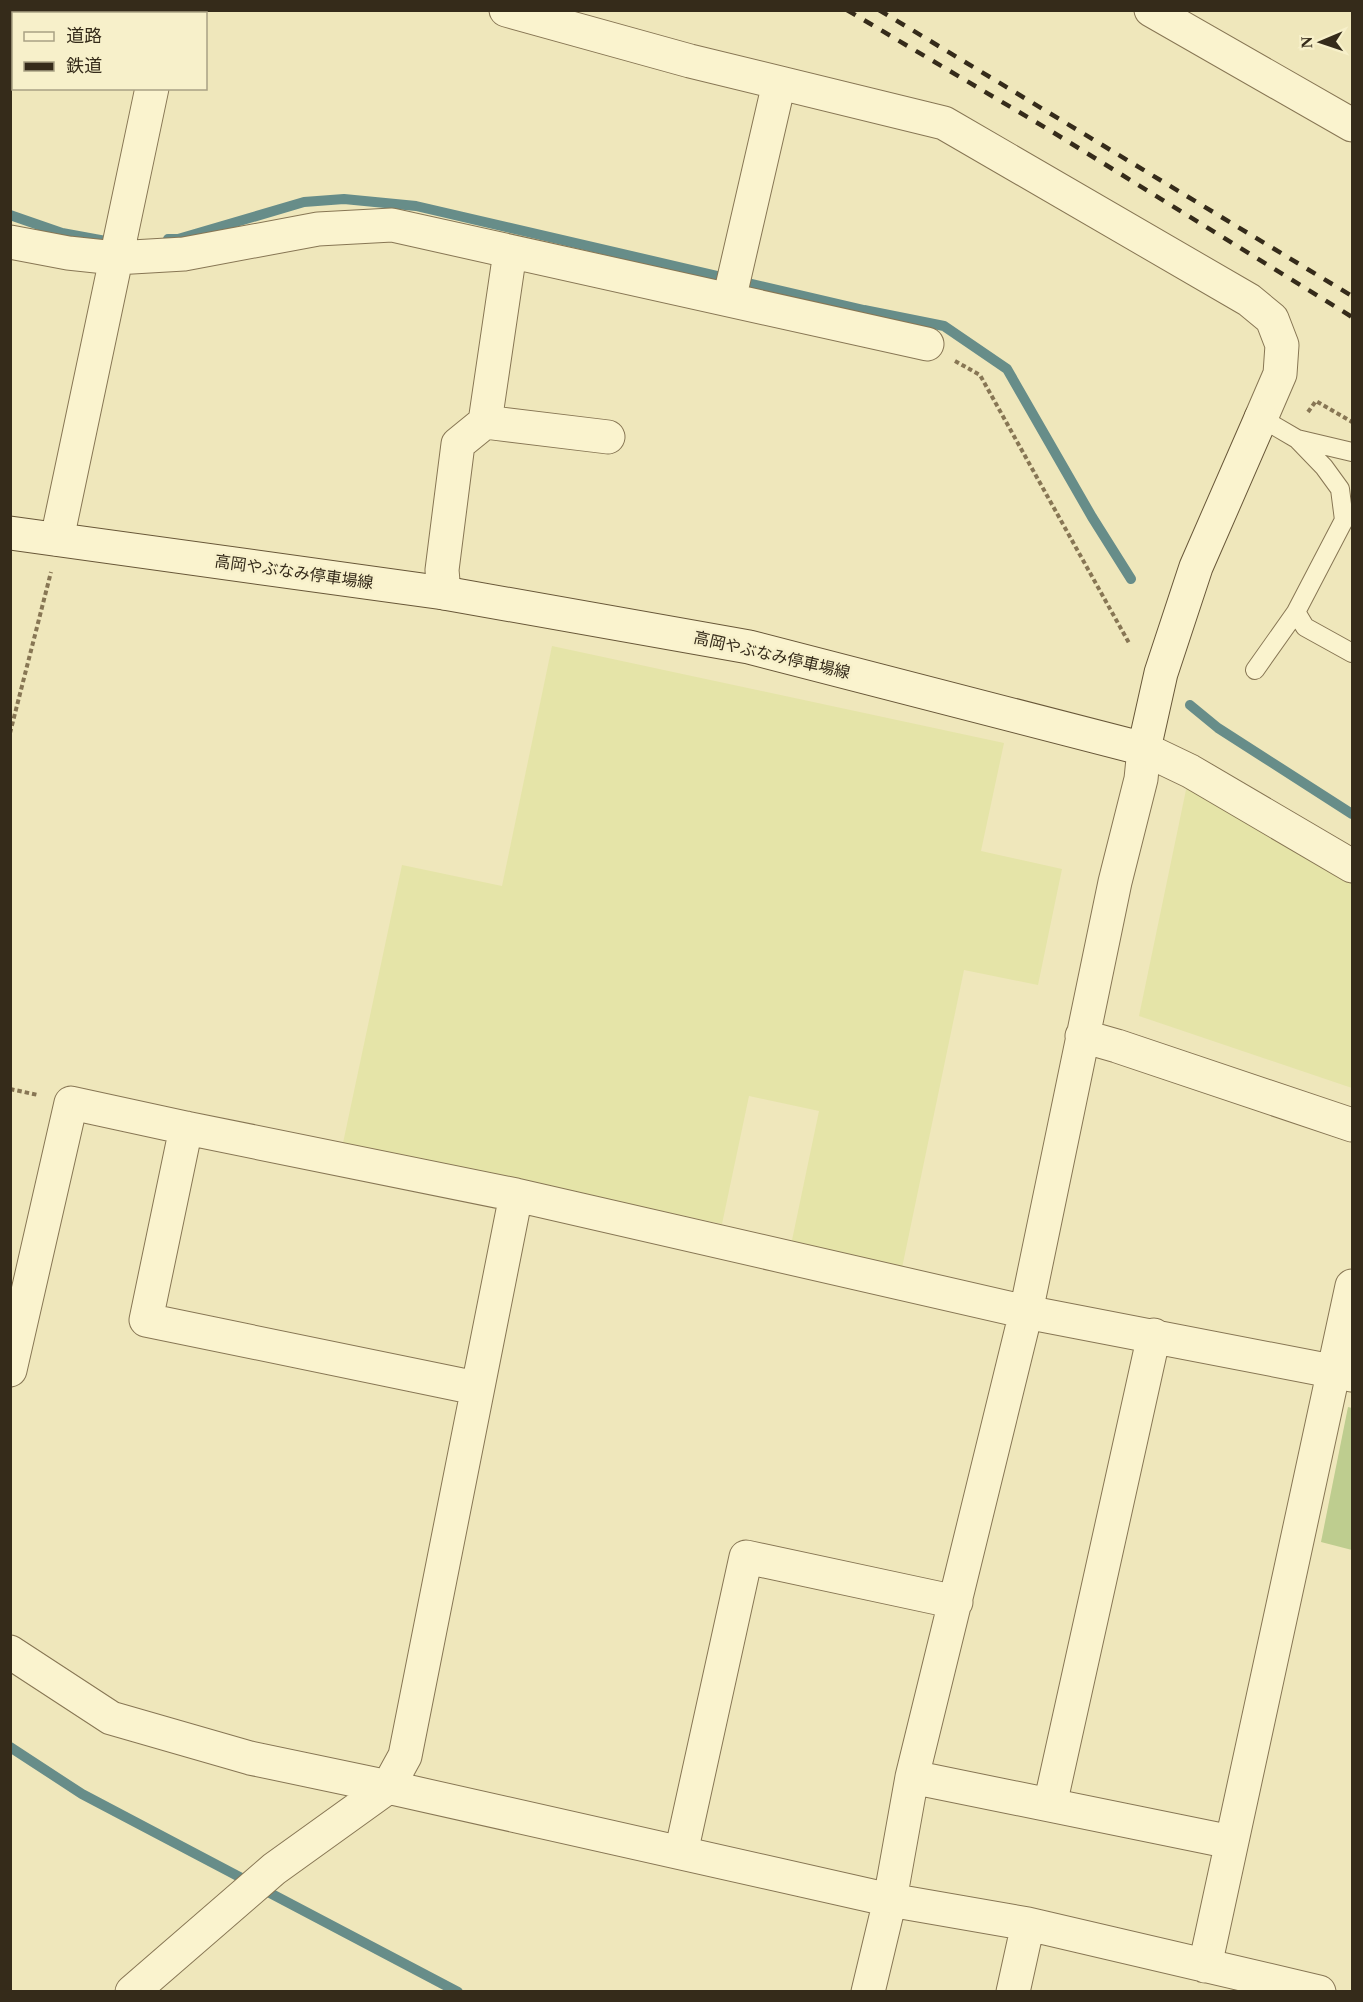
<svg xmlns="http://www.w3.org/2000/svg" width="1363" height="2002" font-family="'Times New Roman','Noto Sans JP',serif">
<rect width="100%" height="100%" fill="#efe7bb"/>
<path fill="#e5e4a8" d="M552,646L1004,743L981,851L1062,869L1038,985L964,970L902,1268L791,1245L819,1111L749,1096L722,1224L343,1143L402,865L502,886Z
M1187,785L1352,881V1088L1139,1016Z"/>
<path fill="#becd8f" d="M1348,1407L1352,1408V1550L1321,1542Z"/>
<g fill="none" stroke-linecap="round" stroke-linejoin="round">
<path stroke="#678d89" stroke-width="10" d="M10,215L62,233L111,242
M168,239H178L304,202L344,199L416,206L864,310L944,326L1007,369L1092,517L1131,579
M1190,705L1218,728L1352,814
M10,1747L82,1794L458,1992"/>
<g stroke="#877654" stroke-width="20">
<path id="service" d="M1261,418L1297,439L1324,467L1340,489L1344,520L1296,612L1305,627L1352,653
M1297,439L1352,452
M1255,670L1296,612"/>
</g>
<g stroke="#877654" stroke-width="35">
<path id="minor" d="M506,10L690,61L944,123L1249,300L1272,319L1282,345L1280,374L1261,418
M1151,10L1352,125
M168,14V10
M10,242L68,253L115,258L184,254L318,229L392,225L927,344
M729,300L779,83
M485,422L608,437
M57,539L152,88
M444,593L442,570L458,444L485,422L510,252
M1082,1036L1117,1046L1352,1125
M186,1128L146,1320L476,1388
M10,1370L71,1103L186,1128L516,1195L1026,1312L1352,1375
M10,1652L111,1718L250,1758L388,1787L890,1900L1028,1924L1319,1992
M912,1777L1231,1842
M1050,1805L1154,1335
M681,1853L746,1557L956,1602
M1205,1966L1352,1286
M132,1992L274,1869L388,1787L405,1756L516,1195
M868,1992L890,1900L912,1777L1026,1312L1115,882L1141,779L1144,749
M1013,1992L1028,1924"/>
</g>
<g stroke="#877654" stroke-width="35">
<path id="tertiary" d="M1144,749L1190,771L1352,866"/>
</g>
<g stroke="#685738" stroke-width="35">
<path id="secondary" d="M10,533L444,593L749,647L1144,749L1161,673L1196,567L1261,418"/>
</g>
<path stroke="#877654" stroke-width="4" stroke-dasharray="4.5 3" stroke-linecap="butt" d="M955,361L980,375L1129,643
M1308,412L1316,401L1352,422
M10,733L51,572
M10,1089L38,1095"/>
<use href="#service" stroke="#faf3ce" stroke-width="18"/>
<use href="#minor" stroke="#faf3ce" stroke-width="33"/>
<use href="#tertiary" stroke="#faf3ce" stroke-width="33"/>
<use href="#secondary" stroke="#faf3ce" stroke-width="33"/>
<path stroke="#352b1a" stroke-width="4.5" stroke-dasharray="10 10" stroke-linecap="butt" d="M847,10L1051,131L1352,317
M879,10L1352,296"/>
</g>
<g text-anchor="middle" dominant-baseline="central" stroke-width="5" stroke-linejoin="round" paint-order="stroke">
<g font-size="16" fill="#352b1a" stroke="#f7f0ca">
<text transform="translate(294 572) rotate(8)">高岡やぶなみ停車場線</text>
<text transform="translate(772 655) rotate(13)">高岡やぶなみ停車場線</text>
</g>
</g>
<rect width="1363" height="2002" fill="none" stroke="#352b1a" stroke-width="24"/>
<rect x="12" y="12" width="195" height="78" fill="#f7f0ca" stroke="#a9a184" stroke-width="1.5"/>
<rect x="24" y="32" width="30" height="9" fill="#faf3ce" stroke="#a9a184" stroke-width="1.5"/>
<text x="66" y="42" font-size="18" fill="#352b1a">道路</text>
<rect x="24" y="62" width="30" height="9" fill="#352b1a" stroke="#a9a184" stroke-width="1.5"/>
<text x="66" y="72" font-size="18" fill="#352b1a">鉄道</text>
<g transform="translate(1321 42) rotate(268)" stroke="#f7f0ca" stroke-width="4.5" paint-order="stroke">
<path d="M0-4.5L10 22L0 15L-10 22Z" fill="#352b1a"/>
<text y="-9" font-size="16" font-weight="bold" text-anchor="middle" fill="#352b1a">N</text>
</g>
</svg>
